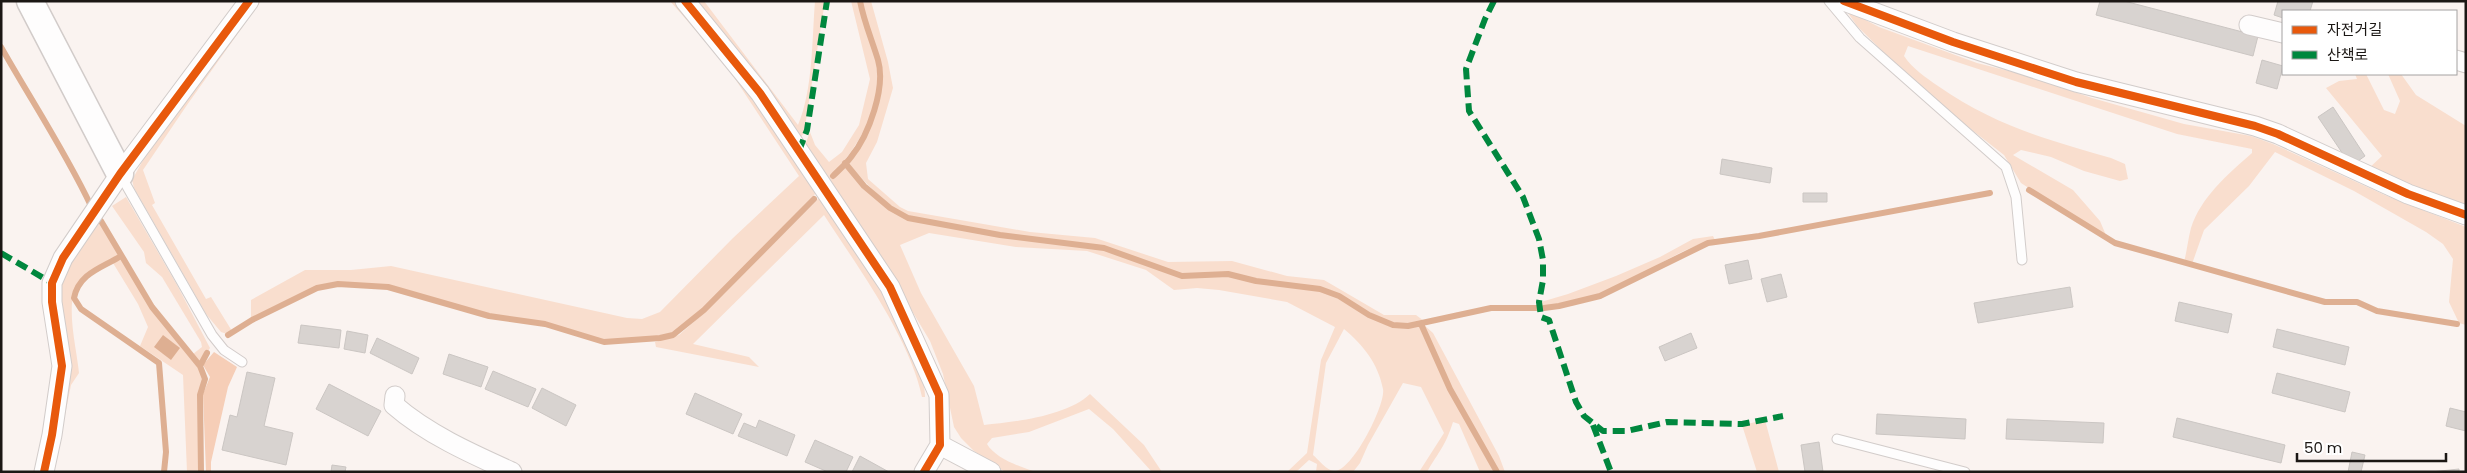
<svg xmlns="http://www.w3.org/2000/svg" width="2467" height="473" font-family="Poppins,'Noto Sans KR',sans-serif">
<rect width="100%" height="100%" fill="#faf3f0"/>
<path fill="#f9dece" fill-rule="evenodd" d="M252,1H261L187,105L143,170L155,203L152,205L206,299L211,297L232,331L227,334L221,332L206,314L134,188L132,180L156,137Z
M670,1H678L729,61L817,192L703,309L673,333L659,336L605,340L545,323L490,315L389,286L338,282L317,287L251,318V300L305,270H351L391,266L627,318L642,319L660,312L733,238L799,176L726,65Z
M692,1H704L798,125C813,90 812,39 815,1H825L804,133L800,138Z
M851,1H858C862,22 871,40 876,60C887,101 858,147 832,175L834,177L845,166L863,187L889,209L908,219L1000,237L1104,250L1182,278L1228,275L1256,283L1319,291L1339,298L1384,324L1408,328L1420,325L1449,390L1494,472H1480L1459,424L1453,422C1445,447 1439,451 1427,472H1419L1444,433L1421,387L1403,383L1368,445L1360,463L1353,472H1316L1317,464L1309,460L1296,472H1287L1307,453L1321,360L1335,327L1287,302L1219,290L1197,288L1174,290L1146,270L1087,251L1016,247L929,233L900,245L921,293L974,386L984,425C1015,422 1067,416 1090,394L1144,445L1162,472H1152L1113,429L1089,409L1029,432L992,438L987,444C995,458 1020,467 1036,472H1005L974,451L961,438L954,427L943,374L930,341L866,234L805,145L810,132L815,145L829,162L842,152L859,125L870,79ZM1344,329C1363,345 1378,363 1383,389C1386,404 1352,472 1334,471C1327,471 1318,459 1313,455L1326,363Z
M861,1H871L888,62L893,88L877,142L866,163L868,179L900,207L908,211L1030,232L1095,238L1168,262L1232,261L1287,276L1324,280L1384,315H1416L1424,321L1408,325L1385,321L1340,295L1320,288L1256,280L1229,272L1182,275L1105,247L1000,234L909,216C883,204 867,183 847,163C868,141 887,90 880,60C875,40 865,22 861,1Z
M1846,10L1879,27L1977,63L2025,75L2092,98L2184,124L2251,136L2273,144L2387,196L2466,227V325L2459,323L2449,302L2453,259L2443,244L2426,232L2354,191L2275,152L2249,186L2204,230L2192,264L2184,262C2187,251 2188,239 2191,228C2201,197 2228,174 2252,153V149L2177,134L1908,46L1904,56C1913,69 1925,77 1938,86C1996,126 2045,139 2111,158L2125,164L2128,179L2120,181L2084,171L2051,157L2021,150L2013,155L2073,190L2100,221L2108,240L2021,183L2004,155L1927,95L1857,26Z
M2355,74H2366L2384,110L2395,114L2400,101L2388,74H2401L2416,95L2466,126V209L2367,170L2382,156L2326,88L2339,81L2357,79Z
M126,197L177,285L210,348L200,364L193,354L202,347L201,342L162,277L146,263L144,252L112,206Z
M819,198C849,239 926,348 925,397H922C910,338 857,266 824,215L693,344L749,357L759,367L656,347L655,342L679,335L705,312Z
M99,218L119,255C107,263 93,267 82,277C62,296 77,348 79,373L71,385L62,430L59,310L62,277Z
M1713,236L1715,240C1674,249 1637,282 1599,295C1580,302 1560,304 1541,306V302L1568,294L1616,276L1660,257L1693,239Z
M121,258L151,308L200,369L203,379L198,395L200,472H187L183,375L140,346L148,327L138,304L113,263Z
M1423,324L1433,333L1499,456L1505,472H1499L1452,388Z
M1765,420L1779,472H1757L1742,425Z"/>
<path fill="#f6ceb7" d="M214,352L237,367L228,387L211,462V472H206L203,394L210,377L203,365Z"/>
<path fill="#deaf92" d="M163,335L180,348L171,360L154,347Z"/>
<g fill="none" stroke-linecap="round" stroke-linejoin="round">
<path stroke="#deaf92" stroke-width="6" d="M1,47C31,100 65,151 91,206
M845,163L864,186L890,208L908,218L1000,235L1104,248L1182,276L1228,274L1256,281L1320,289L1339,296L1369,315L1393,325L1408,326L1491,308H1538
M833,176C839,170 846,164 851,157C869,135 886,87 878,60C872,40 864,22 860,1
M2029,190L2115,243L2325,302H2357L2377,311L2457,324
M101,221L152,307L200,366L207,353
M121,256C102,268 79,273 74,298L81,309L159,363L166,452L164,472
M1544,308L1559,306L1600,296L1708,243L1759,236L1990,193
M1421,324L1450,389L1497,472
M228,335L252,320L317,288L338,284L388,287L489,316L545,324L604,342L660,338L673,335L704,310L814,199
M200,366L205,379L200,395L201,472"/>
</g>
<path fill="#d8d3d0" stroke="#cbc6c3" d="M2100,1H2124L2258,36L2253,56L2096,15Z
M2278,1H2313L2310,11H2283V18L2274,15Z
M2262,60L2283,66L2277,89L2256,83Z
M2333,107L2365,156L2351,166L2318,117Z
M1722,159L1772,168L1770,183L1720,174Z
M1803,193H1827V202H1803Z
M1748,260L1752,279L1729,284L1725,265Z
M1781,274L1787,297L1767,302L1761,279Z
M2070,287L2073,307L1978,323L1974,303Z
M2179,302L2232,314L2228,333L2175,321Z
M301,325L341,330L339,348L298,343Z
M2277,329L2349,347L2345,365L2273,347Z
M347,331L368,335L365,353L344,349Z
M1691,333L1697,348L1665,361L1659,347Z
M377,338L419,358L412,374L370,353Z
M449,354L488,367L481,387L443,374Z
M493,371L536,389L528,407L485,389Z
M247,372L275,378L264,426L293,433L286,465L222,450L230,415L237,417Z
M2277,373L2350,392L2345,412L2272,393Z
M329,384L381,411L368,436L316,409Z
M542,388L576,405L566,426L532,408Z
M695,393L742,414L733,434L686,414Z
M2450,408L2466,412V431L2446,426Z
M1877,414L1966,419L1965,439L1876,434Z
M2177,418L2285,445L2281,463L2173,437Z
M2007,419L2104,423L2103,443L2006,439Z
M759,420L795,435L787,456L738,436L744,423L756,428Z
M815,440L853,457L846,472H828L805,462Z
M1819,442L1823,472H1805L1801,445Z
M2352,452L2365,455L2361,472H2348Z
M860,456L889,472H852Z
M332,465L346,467L345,472H331Z
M2459,469V472H2431Z"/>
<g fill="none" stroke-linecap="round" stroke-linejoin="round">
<g stroke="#d2ccca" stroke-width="11">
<path id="lane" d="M1829,1L1860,38L2006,167L2016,197L2022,260
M121,176L212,335L224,350L242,362
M1837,439L1965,472"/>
</g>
<g stroke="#d2ccca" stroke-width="21">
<path id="street" d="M685,1L760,93L890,287L939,395L940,445L924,472
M1844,1L1953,42L2076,82L2255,126L2278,134L2408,194L2466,215
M2249,25L2283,33
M2456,60L2466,63
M395,396L394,405C427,434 472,454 512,472
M940,445L991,472
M44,472L52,435L62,366L52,302V283L63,258L120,174L249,1"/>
</g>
<g stroke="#d2ccca" stroke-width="29">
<path id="secondary" d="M30,1L120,174"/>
</g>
<use href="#lane" stroke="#fefdfd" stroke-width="9"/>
<use href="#street" stroke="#fefdfd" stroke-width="19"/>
<use href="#secondary" stroke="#fefdfd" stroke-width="26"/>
<path stroke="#00873e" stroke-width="6" stroke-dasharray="12 6" stroke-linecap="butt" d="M1494,1L1485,19L1466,69L1469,111L1523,197L1539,239L1543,260V280L1539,302L1541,317L1549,320L1576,402L1584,416L1603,431H1627L1667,422L1742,424L1783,416
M799,151L807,130L827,1
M1,253L52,283
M1593,425L1611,472"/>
<g stroke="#fff" stroke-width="11">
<path id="cycleway" d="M685,1L760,93L890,287L939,395L940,445L924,472
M1844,1L1953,42L2076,82L2255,126L2278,134L2408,194L2466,215
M44,472L52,435L62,366L52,302V283L63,258L120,174L249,1"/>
</g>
<use href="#cycleway" stroke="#e8590c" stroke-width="8"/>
</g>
<rect width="2467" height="473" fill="none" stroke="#1b1714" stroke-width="5"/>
<rect x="2282" y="10" width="175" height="65" fill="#ffffff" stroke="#a4a2a1"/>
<rect x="2292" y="26" width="25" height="8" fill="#e8590c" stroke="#a4a2a1"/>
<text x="2327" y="35" font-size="15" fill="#1b1714">자전거길</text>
<rect x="2292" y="51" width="25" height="8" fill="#00873e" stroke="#a4a2a1"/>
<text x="2327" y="60" font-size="15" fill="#1b1714">산책로</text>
<path d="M2297 453v8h149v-8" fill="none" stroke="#1b1714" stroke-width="2.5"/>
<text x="2304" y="453" font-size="15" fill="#1b1714" stroke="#ffffff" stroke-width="4" paint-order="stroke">50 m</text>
</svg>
